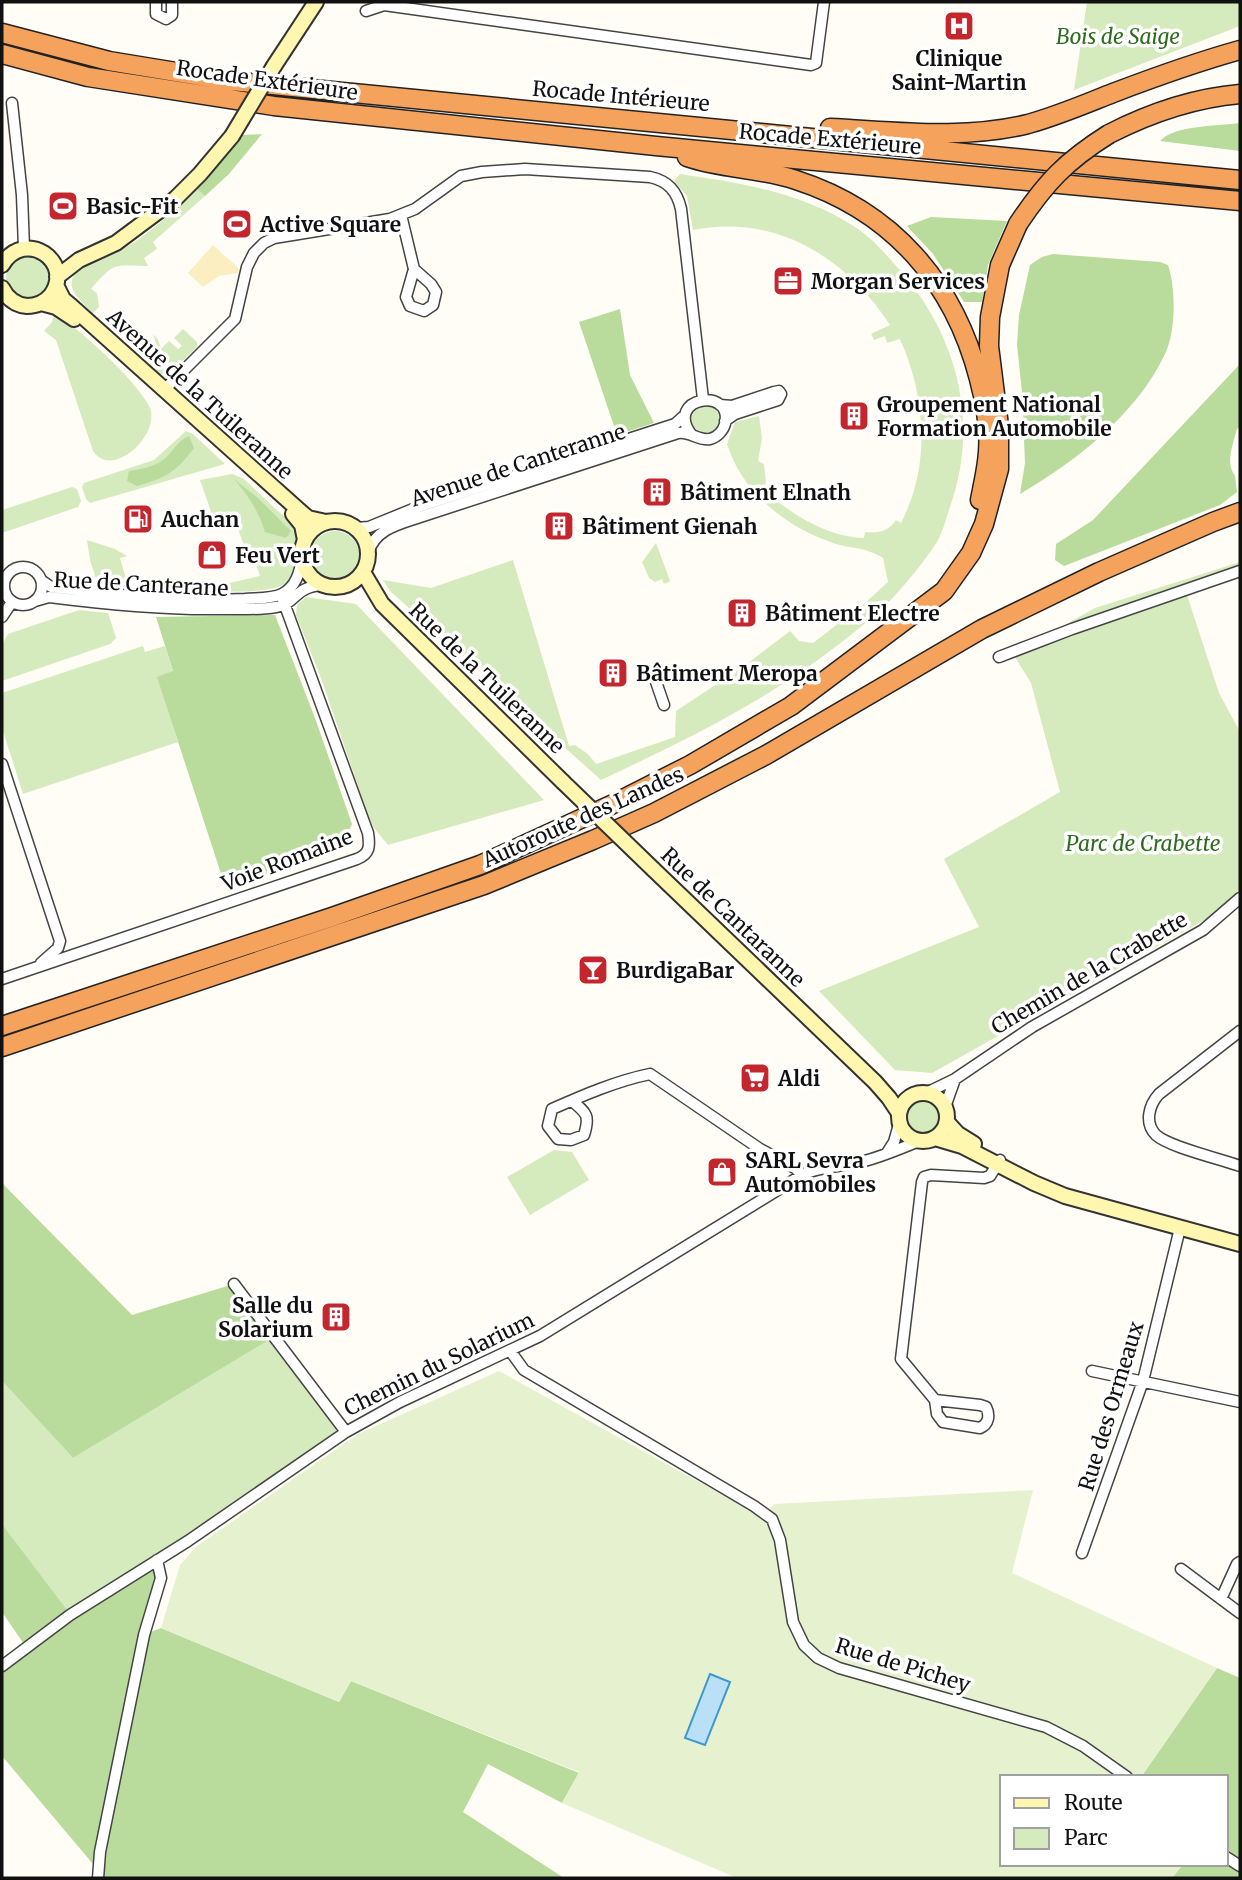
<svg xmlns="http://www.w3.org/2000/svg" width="1242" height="1880" font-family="Merriweather,serif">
<rect width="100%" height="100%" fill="#fffdf5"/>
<path fill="#d5ebbd" d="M1087,2H1240V26L1074,90Z
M680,174C740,183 802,192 855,227C874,239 889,258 904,275C959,341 979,425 950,507C946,518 943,532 937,542C928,556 916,571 905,584C888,605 865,624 843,641C769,700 686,740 601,780L390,591L383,580L431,588L513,560L569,746L575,745L588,754L596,764L675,737L676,711L744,666L790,631L799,641L813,643L865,603L888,582L883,558C865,547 854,549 836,544C787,528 743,494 727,444L735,422L759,416L762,438L758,461L764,464L766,483L762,489C790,513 826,537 864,538L865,532C879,533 888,532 896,520L901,523C931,465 926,397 900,339L887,343L885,336L874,340L871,334L890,325C847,258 775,213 693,230L687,196L674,181Z
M197,189L205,196L153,242L157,249L144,258L148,266C114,266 116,260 91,289L97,293L99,307L93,313C85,305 66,290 73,277C80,265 117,253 130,245C154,230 176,208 197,189Z
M6 278a22 22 0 1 1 44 0a22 22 0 1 1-44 0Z
M54,313C82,331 133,377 149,406C163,432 113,481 93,451L56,340L44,331L52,322Z
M183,329L197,342V347L168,375L160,374L150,365L157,346L153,334L158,340L161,349L169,341L178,349L182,346L174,338Z
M691 419a14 14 0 1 1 28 0a14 14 0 1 1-28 0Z
M186,431L193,434L225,464L90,503L86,499L82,487L84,483L154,460Z
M232,474L244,479L297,529C298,543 299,572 287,582C274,595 213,591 194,591L260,576L255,560L250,562L237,526L239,525L238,519L216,526L200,480Z
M72,487L77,489L81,501L78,507L2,533V510Z
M311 555a24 24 0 1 1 48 0a24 24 0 1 1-48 0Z
M87,540L115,549L127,556L120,558L129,589L98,585L90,560Z
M656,543L670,581L664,584L662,579L655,582L649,578L642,562Z
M1240,562V575L1187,595L1219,693L1240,732V900L932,1073L895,1070L819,991L979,927L944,859L1060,792L1031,683L1013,654L1095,608Z
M306,597L356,604L544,800L388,845L374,828L369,818L321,678L296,615L297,605Z
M79,610L108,613L116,638L110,644L2,681V645L8,634Z
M143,646L145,652L165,646L173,672L158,678L178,742L23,794L2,728V693Z
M907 1117a16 16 0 1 1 32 0a16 16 0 1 1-32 0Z
M554,1150L572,1152L589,1180L530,1215L507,1177Z
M274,1337L346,1432L70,1615L2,1524V1381L73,1458Z"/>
<path fill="#b9dc9c" d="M1240,123V151L1160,141C1174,125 1219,126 1240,123Z
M262,134L229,174L205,196L197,189L218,166L242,135Z
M931,217L1007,221L988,265L982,302H964L933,254L907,226Z
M1053,254L1160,262L1168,265C1176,289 1176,331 1165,354C1137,414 1075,462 1020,494L1025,463L1022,392L1017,345L1019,315L1030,265L1042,257Z
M620,309L630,375L654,423L617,435L579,322Z
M1240,364V426L1237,429C1233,444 1225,463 1235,476L1237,492L1220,505L1064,566L1055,560L1056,544L1093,520Z
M189,436L194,448C176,472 166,478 137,486L127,481L129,471C141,469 153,467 163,460C174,452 176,441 189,436Z
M234,479L258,498L291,531L286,538L265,532C259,511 247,494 234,479Z
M275,615L315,718L352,824L340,850L226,889L157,677L173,671L156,617Z
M2,1183L132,1315L234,1284L274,1337L73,1458L2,1381Z
M2,1524L70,1614L157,1560L161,1578L145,1634L161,1628L339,1702L351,1681L579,1773L562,1803L488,1764L463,1812L564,1878H95L93,1864L2,1756V1666L26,1647L2,1612Z
M1217,1668L1240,1678V1878H1172L1183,1864H1226V1777H1141Z"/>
<path fill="#fbeec1" d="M213,245L239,269L238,273L219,276L203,287L188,273Z"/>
<path fill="#e6f2cf" d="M499,1371L762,1517L775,1504L1033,1490L1012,1573L1217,1668L1141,1777H1002V1864H1183L1172,1878H737L562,1803L579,1772L351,1681L339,1702L161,1628L180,1565L197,1546L358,1434Z"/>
<path fill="#b9e0f7" stroke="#3f96cf" stroke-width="2" d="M710,1674L730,1682L705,1745L685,1738Z"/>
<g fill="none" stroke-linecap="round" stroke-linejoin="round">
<g stroke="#444" stroke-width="13">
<path id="street" d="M156,2V14L166,19L172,15V2
M366,11L384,5L811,65L816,63L824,2
M12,103L22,195L24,248
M401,215L414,269
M414,269L431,284L436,292L433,305L424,311L410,306L406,297Z
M161,389H165L235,319L247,267L254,253L264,243L274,238L390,219L415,209L461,176L482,172L525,169L650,177C668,181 677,191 681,209L703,399
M720,405L732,406L774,392L779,391L781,394L778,400L735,414L725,421
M355,528L369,527L418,507L675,424L685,415
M368,553C375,529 399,524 420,517L678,433C690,431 698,441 710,439C717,437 723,431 725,424C734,386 664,397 691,434
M4 586a19 19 0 1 1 38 0a19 19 0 1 1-38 0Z
M41,580L51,587C116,595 179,602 245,599C256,598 272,599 282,594C296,587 300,572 302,558
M35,601L49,597C107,604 164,610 222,609C239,609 258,610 276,607C296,604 294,587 322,585
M2,617L12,602
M999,657L1072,629L1240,571
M654,676L664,705
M2,764L60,941L58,948L41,963
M2,979L357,859C370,854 370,846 368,833L283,600V594
M1240,1031L1159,1094C1149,1105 1144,1123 1156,1135C1169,1147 1221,1159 1240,1166
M926,1093L955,1079L1032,1027L1203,930L1240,898
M572,1101C587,1113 590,1116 584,1135L571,1140L558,1139L548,1126L552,1109C584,1095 616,1081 650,1074L760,1149L795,1168L802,1175
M945,1107L955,1079
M887,1153L894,1142L899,1124
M234,1284L346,1432
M511,1352L524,1370L754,1506L772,1519L780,1540L793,1622L804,1645L818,1658L839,1668L1046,1727L1083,1746L1127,1777
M1092,1371L1240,1402
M935,1400L937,1414L943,1422L980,1428C989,1424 990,1415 986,1407L980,1405L935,1400L901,1359L922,1182L924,1177L931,1175L984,1178L990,1176L1000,1160
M1082,1553L1143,1381L1180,1228
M1181,1569L1240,1613
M1221,1599L1237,1564L1240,1562
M2,1666L70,1615L188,1541L346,1432L400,1402L540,1336L802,1175C821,1166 841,1167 861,1162C881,1157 900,1149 919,1141
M1226,1857L1240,1866
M98,1878L100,1852L144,1635L161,1578L157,1560"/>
</g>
<g stroke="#333" stroke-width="18">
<path id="secondary" d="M274,66L316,2
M2,265C25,227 75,262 51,295C45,302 36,306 27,306C15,305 7,298 2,288
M57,277L79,260L116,243L175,199L200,174L232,136
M56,285L63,299L70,305L302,513L308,518L326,522
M41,303L56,307L74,319
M293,514L302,525L305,540
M302 554a33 33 0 1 1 66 0a33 33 0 1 1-66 0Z
M363,572L382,604L563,782
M653,869L875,1082L889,1098L899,1113
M899 1117a24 24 0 1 1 48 0a24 24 0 1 1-48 0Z
M947,1122L958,1134L974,1144
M935,1138L962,1146L1034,1183L1065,1196L1240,1244"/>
</g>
<g stroke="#222" stroke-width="21">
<path id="highway" d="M2,33L109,61L231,81L1240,180
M2,54L88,77L274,106L656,146L1240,201
M830,128C895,131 964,140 1028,124C1057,116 1085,104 1113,93C1155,77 1197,62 1240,50
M1109,134C1150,113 1194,98 1240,94
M687,157C722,169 760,168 796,180C892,211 954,282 979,379C985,402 990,428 988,452C987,468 983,484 980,500
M2,1026L332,917L480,865L611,805L690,765L791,706L944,591L971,553L984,524L999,469V426L989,346L990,317L1000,265L1018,224
M2,1047L484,885L593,840L654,813L766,755L982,629L1099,572L1213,522L1240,512"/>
</g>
<use href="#street" stroke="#fff" stroke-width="10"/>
<use href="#secondary" stroke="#fff6b0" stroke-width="14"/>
<use href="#highway" stroke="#f5a25d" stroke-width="18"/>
<g stroke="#333" stroke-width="18" stroke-linecap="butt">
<path id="secondary-bridge" d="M232,136L274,66
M563,782L653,869"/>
</g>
<g stroke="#222" stroke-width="21" stroke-linecap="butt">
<path id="highway-bridge" d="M1018,224C1046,182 1066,161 1109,134"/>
</g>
<use href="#secondary-bridge" stroke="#fff6b0" stroke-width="14"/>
<use href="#highway-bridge" stroke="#f5a25d" stroke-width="18"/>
</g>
<defs>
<g id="hospital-square" transform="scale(1.575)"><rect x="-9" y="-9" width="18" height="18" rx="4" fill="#c4262e" stroke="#fff"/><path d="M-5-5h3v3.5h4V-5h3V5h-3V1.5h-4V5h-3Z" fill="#fff"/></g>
<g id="stadium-square" transform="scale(1.575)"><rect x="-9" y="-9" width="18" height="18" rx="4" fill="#c4262e" stroke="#fff"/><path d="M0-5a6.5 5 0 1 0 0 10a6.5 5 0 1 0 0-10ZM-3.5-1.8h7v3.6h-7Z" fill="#fff"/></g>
<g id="office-square" transform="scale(1.575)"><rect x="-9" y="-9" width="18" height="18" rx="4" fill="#c4262e" stroke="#fff"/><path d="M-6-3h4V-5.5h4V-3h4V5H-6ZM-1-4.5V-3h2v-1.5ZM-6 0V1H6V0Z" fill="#fff"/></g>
<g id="building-square" transform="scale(1.575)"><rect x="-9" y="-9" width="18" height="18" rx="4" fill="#c4262e" stroke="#fff"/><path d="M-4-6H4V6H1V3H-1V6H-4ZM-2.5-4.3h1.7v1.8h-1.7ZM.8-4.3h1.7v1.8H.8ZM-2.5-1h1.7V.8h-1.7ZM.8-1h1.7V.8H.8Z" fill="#fff"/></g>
<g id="fuel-square" transform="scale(1.575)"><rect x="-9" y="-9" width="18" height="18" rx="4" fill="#c4262e" stroke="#fff"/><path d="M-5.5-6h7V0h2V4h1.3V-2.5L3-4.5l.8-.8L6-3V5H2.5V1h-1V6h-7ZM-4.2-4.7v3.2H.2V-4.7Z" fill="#fff"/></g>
<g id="shop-square" transform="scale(1.575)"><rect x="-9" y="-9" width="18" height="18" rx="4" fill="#c4262e" stroke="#fff"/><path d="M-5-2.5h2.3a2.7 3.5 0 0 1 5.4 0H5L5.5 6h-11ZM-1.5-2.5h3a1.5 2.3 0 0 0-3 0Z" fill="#fff"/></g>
<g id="bar-square" transform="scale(1.575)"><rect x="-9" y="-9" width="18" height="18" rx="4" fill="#c4262e" stroke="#fff"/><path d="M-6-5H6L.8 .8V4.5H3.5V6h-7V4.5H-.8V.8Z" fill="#fff"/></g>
<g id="supermarket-square" transform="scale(1.575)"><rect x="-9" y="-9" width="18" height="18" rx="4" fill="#c4262e" stroke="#fff"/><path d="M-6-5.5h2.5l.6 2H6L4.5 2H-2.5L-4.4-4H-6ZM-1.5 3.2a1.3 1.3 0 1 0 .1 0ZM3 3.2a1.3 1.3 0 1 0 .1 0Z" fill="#fff"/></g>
</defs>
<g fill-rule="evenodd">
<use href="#hospital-square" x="959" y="26"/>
<use href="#stadium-square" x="63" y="206"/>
<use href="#stadium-square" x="237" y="224"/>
<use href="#office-square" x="788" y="281"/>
<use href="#building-square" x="854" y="416"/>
<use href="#building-square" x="657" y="492"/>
<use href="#fuel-square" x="138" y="519"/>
<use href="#building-square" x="559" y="526"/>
<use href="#shop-square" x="212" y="555"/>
<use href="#building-square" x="742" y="613"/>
<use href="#building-square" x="613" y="673"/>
<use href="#bar-square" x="593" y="970"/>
<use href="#supermarket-square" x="755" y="1078"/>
<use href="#shop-square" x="722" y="1172"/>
<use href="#building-square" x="336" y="1317"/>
</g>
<g text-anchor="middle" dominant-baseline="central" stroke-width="7" stroke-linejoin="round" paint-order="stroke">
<g font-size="21" font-style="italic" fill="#2f6b1f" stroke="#fff">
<text x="1118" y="36">Bois de Saige</text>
<text x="1143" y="843">Parc de Crabette</text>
</g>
<g font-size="21" font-weight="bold" fill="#111" stroke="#fff" text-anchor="start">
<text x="959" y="58" text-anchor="middle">Clinique<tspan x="959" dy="24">Saint-Martin</tspan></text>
<text x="86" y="206">Basic-Fit</text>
<text x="260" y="224">Active Square</text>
<text x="811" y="281">Morgan Services</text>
<text x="877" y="404">Groupement National<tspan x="877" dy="24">Formation Automobile</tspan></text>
<text x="680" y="492">Bâtiment Elnath</text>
<text x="161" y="519">Auchan</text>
<text x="582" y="526">Bâtiment Gienah</text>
<text x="235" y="555">Feu Vert</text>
<text x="765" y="613">Bâtiment Electre</text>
<text x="636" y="673">Bâtiment Meropa</text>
<text x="616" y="970">BurdigaBar</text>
<text x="778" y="1078">Aldi</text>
<text x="745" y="1160">SARL Sevra<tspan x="745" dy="24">Automobiles</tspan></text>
<text x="313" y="1305" text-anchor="end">Salle du<tspan x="313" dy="24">Solarium</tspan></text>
</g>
<g font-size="21" fill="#111" stroke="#fff">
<text transform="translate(267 80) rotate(8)">Rocade Extérieure</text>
<text transform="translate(621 96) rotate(5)">Rocade Intérieure</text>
<text transform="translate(830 139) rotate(5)">Rocade Extérieure</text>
<text transform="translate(200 394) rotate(42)">Avenue de la Tuileranne</text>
<text transform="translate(518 465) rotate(-18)">Avenue de Canteranne</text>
<text transform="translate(141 584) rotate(3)">Rue de Canterane</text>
<text transform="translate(487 678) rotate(44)">Rue de la Tuileranne</text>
<text transform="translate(583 817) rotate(-24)">Autoroute des Landes</text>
<text transform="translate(287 860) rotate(-21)">Voie Romaine</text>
<text transform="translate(733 917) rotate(44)">Rue de Cantaranne</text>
<text transform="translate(1089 973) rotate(-30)">Chemin de la Crabette</text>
<text transform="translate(439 1364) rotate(-26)">Chemin du Solarium</text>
<text transform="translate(1111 1406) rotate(-73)">Rue des Ormeaux</text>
<text transform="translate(903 1665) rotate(17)">Rue de Pichey</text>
</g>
</g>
<rect width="1242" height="1880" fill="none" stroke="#111111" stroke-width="7"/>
<rect x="1000" y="1775" width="228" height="91" fill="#ffffff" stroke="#a0a0a0" stroke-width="2"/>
<rect x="1014" y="1798" width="35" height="10" fill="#fff6b0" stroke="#a0a0a0" stroke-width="2"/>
<text x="1064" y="1810" font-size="21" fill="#111111">Route</text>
<rect x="1014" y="1828" width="35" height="21" fill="#d5ebbd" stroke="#a0a0a0" stroke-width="2"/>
<text x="1064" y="1845" font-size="21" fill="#111111">Parc</text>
</svg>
